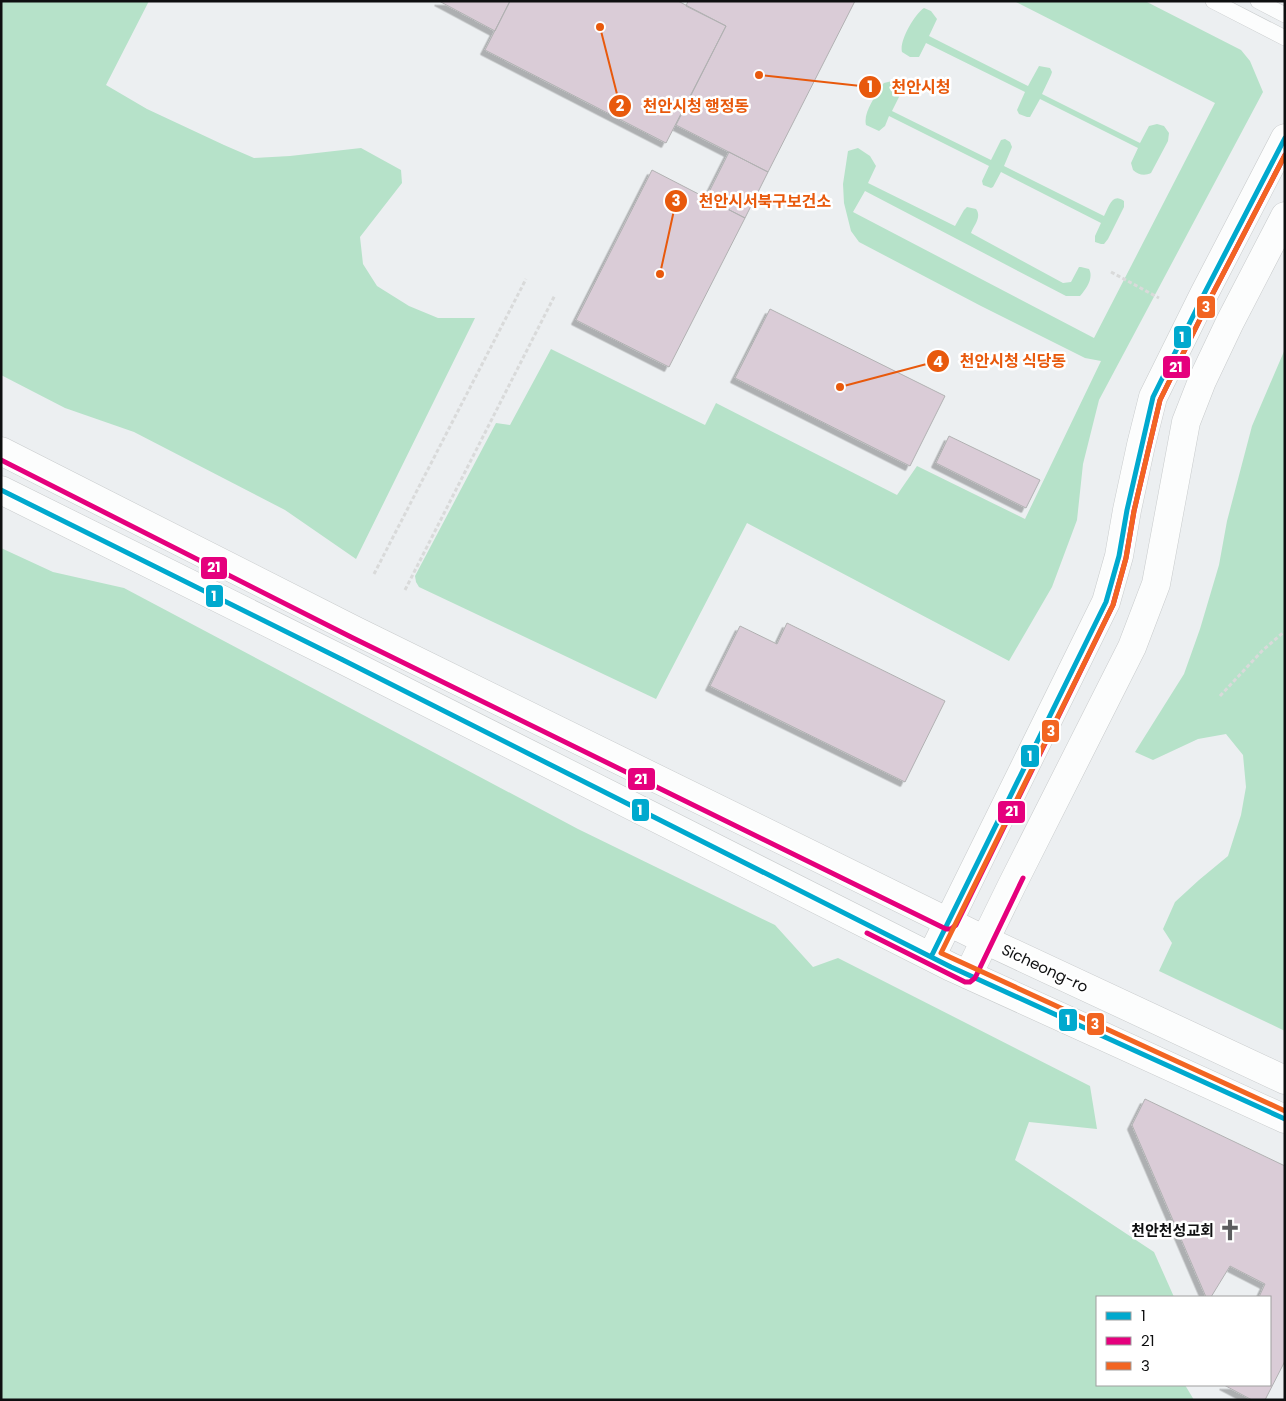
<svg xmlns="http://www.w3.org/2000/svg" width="1286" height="1401" font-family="Poppins,'Noto Sans KR',sans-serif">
<defs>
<filter id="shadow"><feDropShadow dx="-4.5" dy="4.5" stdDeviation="0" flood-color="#0004"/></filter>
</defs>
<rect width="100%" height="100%" fill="#eceff1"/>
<path fill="#b6e2c9" d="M1,1H149L106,85L147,109L224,145L254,158L290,156L361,148L401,170L402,183L360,237L363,264L377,286L409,306L438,318H475L356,559L285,510L134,432L65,408L1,375Z
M1014,1H1145L1241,50L1250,61L1263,92L1099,400L1083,464L1077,520L1052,587L1009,661L747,523L656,699L419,587L416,582L415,576L496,423L510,425L551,349L705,425L716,403L897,495L917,466L1025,519L1101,361L1085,358L981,306L859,242L851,231L844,203L843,184L848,151L858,148L870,156L876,166L868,183L955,226L964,210L967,207L976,209C982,217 974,225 971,233L1063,283L1071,282L1079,267H1081L1089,269C1094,278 1086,289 1080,296H1066L865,191L853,212L1094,338L1215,103Z
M924,8L931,11L937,19L929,36L1028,86L1039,66L1050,68L1052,72L1051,75L1042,94L1140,143L1149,126L1157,124L1164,126L1169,133L1168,141L1151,173C1145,176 1138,175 1133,170L1131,163L1138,148L1040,99L1030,117H1027L1019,114L1017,110L1025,92L926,43L919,57H910L902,52C899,41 914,15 924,8Z
M892,81L900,85L902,91L892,111L991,160L1001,140L1005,139L1010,142L1012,147L1004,166L1104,216C1109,207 1112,192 1124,201V207L1108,239L1104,244H1101L1095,242V236L1101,223L1001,172L993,187L991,188L983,185L982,181L989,166L889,116L885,126L879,131L866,125C863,113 875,97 881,86L884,83Z
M1285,349V1031L1159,971L1172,943L1163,929L1175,902L1199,880L1228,856L1241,815L1246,787L1243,755L1226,734L1198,739L1153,760L1135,752L1184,674L1200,629L1219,565L1227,521L1252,426Z
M1,548L53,572L124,588L578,829L775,925L813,967L838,958L1090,1086L1097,1129L1029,1122L1015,1160L1154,1252L1174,1297H1097V1385H1185L1194,1400H1Z"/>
<path fill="#daccd7" stroke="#b1b1b2" filter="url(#shadow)" d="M439,1H510L495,31Z
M510,1H678L726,26L666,143L485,50Z
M688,1H855L768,172L676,125L726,26L686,6Z
M729,152L768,172L745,218L706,198Z
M652,170L745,218L669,367L576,320Z
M770,309L945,396L910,466L735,378Z
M949,436L1040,480L1026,508L936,463Z
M787,623L945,701L905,782L710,686L740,626L777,644Z
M1145,1099L1285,1166V1361L1265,1400H1252L1224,1385H1270V1297H1259L1265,1284L1230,1266L1211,1297H1206L1132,1125Z"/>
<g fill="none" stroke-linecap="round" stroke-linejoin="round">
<g stroke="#c8cbcc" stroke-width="16">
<path id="service" d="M1213,1L1285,38
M1258,1L1285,15"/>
</g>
<g stroke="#c8cbcc" stroke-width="29">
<path id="tertiary" d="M1,451L354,630L985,940L1285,1080
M1,490L343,660L951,967L1285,1119
M931,957L1106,602L1119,556L1127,510L1141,445L1153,397L1204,294L1285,138
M968,975L1012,885L1132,647L1156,584L1186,422L1202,381L1230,322L1285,216"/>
</g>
<path stroke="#d9dada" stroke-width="3" stroke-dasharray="4 2.5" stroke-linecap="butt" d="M1111,272L1159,298
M374,574L526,279
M405,590L555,295
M1220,696L1262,651L1285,631"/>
<use href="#service" stroke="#fcfdfd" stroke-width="15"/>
<use href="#tertiary" stroke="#fcfdfd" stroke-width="28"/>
<g stroke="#fff" stroke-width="9">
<path id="bus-1" d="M1,490L343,660L951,967L1285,1119
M931,957L1106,602L1119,556L1127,510L1153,397L1204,294L1285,138"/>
</g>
<g stroke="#fff" stroke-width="9">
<path id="bus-2" d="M1,460L351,637L946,929H951L956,925L1113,605L1126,558L1134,511L1160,400L1211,297L1285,155
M867,933L965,982H970L975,978L1023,878"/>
</g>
<g stroke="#fff" stroke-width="9">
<path id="bus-3" d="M1285,155L1211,297L1160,400L1134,511L1126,558L1113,605L941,953L1285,1111"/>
</g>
<use href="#bus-1" stroke="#00a9ce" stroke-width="5"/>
<use href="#bus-2" stroke="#e5007d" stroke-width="5"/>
<use href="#bus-3" stroke="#f26522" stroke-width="5"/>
</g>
<defs>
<g id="church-bare" transform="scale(1.725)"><path d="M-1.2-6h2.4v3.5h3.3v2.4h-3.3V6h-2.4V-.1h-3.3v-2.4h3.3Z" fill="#5c5d5f" stroke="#fff" stroke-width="2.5" paint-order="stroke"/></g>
</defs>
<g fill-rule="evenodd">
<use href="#church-bare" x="1230" y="1230"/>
</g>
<g text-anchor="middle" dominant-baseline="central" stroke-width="5" stroke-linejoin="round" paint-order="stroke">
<g font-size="15" fill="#0e0f10" stroke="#fff">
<text transform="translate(1045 968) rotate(25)">Sicheong-ro</text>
</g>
<g font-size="15" font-weight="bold" fill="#0e0f10" stroke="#fff" text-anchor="end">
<text x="1214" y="1230">천안천성교회</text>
</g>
</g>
<path fill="none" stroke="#e8590c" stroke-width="2" d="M759 75L870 87M600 27L620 106M660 274L676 201M840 387L938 361"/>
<g fill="#e8590c" stroke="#fff" stroke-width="2">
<circle cx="759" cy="75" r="5"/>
<circle cx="600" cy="27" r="5"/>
<circle cx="660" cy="274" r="5"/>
<circle cx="840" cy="387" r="5"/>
<circle cx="870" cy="87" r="12"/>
<circle cx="620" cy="106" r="12"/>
<circle cx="676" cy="201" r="12"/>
<circle cx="938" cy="361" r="12"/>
</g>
<g font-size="15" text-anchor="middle" font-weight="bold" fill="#fff">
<text x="870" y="92">1</text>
<text x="620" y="111">2</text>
<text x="676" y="206">3</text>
<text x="938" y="367">4</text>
</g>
<g font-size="16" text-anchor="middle" font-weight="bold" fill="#e8590c" stroke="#fff" stroke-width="5" stroke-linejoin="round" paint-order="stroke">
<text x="921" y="93">천안시청</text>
<text x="696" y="112">천안시청 행정동</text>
<text x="765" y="207">천안시서북구보건소</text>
<text x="1013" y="367">천안시청 식당동</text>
</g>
<g stroke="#fff" stroke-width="2">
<rect x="1196" y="295" width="20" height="24" rx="5" fill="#f26522"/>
<rect x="1173" y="325" width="19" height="24" rx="5" fill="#00a9ce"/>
<rect x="1162" y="355" width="29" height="24" rx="5" fill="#e5007d"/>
<rect x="200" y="556" width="28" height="24" rx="5" fill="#e5007d"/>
<rect x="205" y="584" width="19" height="24" rx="5" fill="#00a9ce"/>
<rect x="1041" y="719" width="19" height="24" rx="5" fill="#f26522"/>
<rect x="1020" y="744" width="20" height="24" rx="5" fill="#00a9ce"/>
<rect x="627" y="767" width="29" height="24" rx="5" fill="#e5007d"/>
<rect x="631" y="798" width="19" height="24" rx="5" fill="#00a9ce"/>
<rect x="997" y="800" width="29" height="24" rx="5" fill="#e5007d"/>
<rect x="1058" y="1008" width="20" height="24" rx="5" fill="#00a9ce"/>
<rect x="1086" y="1012" width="19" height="24" rx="5" fill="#f26522"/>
</g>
<g font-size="14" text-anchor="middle" font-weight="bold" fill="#fff">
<text x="1206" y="312">3</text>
<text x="1182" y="342">1</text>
<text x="1176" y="372">21</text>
<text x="214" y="572">21</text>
<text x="214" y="601">1</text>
<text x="1051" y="736">3</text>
<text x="1030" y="761">1</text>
<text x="641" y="784">21</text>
<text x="640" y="815">1</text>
<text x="1012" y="816">21</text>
<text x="1068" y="1025">1</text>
<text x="1095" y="1029">3</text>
</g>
<rect width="1286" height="1401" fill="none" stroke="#0e0f10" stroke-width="5"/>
<rect x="1096" y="1296" width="175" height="90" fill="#ffffff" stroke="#9f9f9f"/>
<rect x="1106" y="1312" width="25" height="8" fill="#00a9ce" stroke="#9f9f9f"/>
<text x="1141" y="1321" font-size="15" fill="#0e0f10">1</text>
<rect x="1106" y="1337" width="25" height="8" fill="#e5007d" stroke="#9f9f9f"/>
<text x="1141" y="1346" font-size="15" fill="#0e0f10">21</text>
<rect x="1106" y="1362" width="25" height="8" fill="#f26522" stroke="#9f9f9f"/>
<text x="1141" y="1371" font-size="15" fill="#0e0f10">3</text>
</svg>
